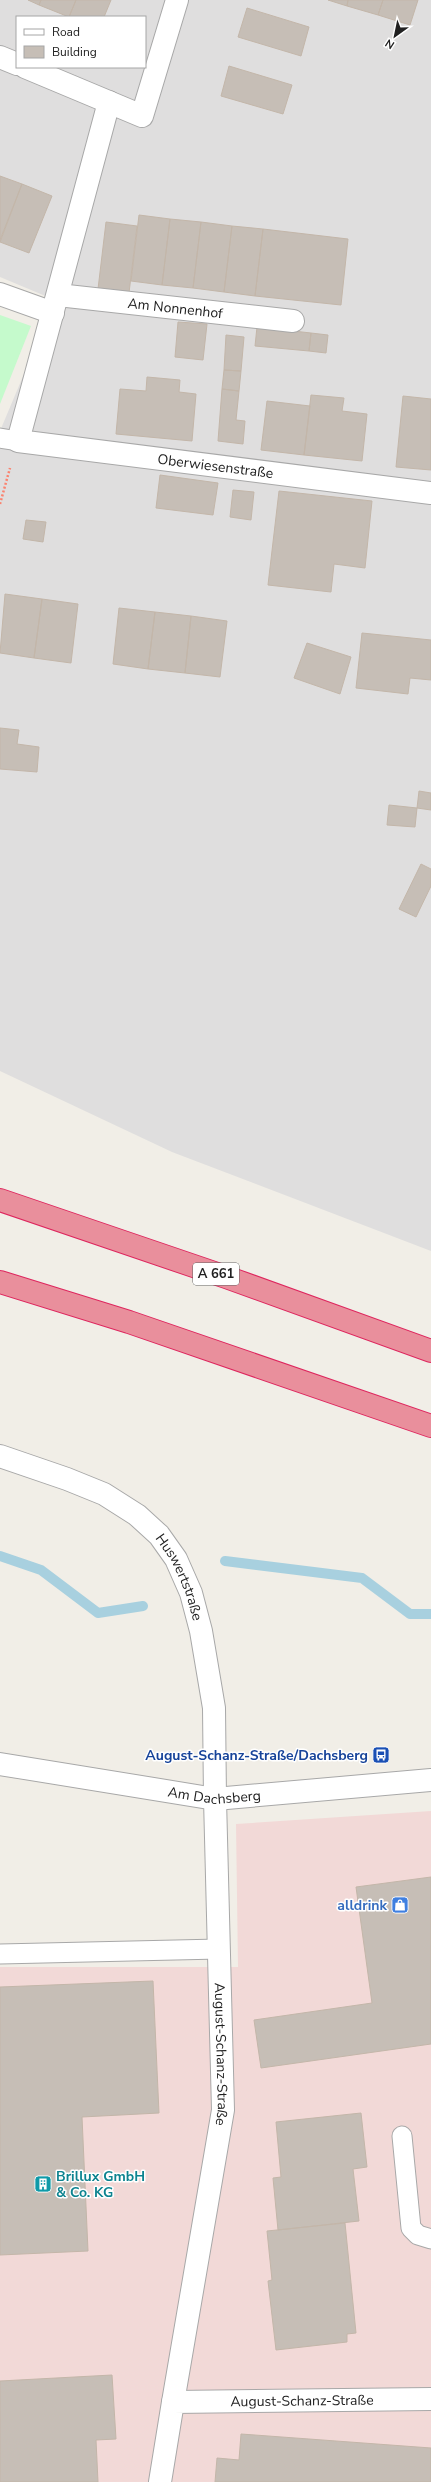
<svg xmlns="http://www.w3.org/2000/svg" width="431" height="2482" font-family="'Nunito Sans',sans-serif">
<rect width="100%" height="100%" fill="#f1eee7"/>
<path fill="#dfdede" fill-rule="evenodd" d="M0,0H431V1251L172,1152L0,1071V431L55,300L0,277ZM17,17H145V67H17Z"/>
<path fill="#f2d9d7" d="M431,1811V2482H0V1967H238L236,1824Z"/>
<path fill="#c5facc" d="M0,315L31,326L0,404Z"/>
<g fill="none" stroke-linecap="round" stroke-linejoin="round">
<path stroke="#a8d0df" stroke-width="10" d="M0,1556L41,1570L98,1613L143,1606
M225,1561L362,1578L410,1614H431"/>
</g>
<path fill="#c6beb6" stroke="#c3b6a9" d="M28,0H41L39,5Z
M41,0H76L69,17L39,5Z
M76,0H111L104,17H69Z
M328,0H348L347,6Z
M348,0H383L378,15L347,6Z
M383,0H418L410,25L378,15Z
M247,8L309,27L301,56L238,37Z
M229,66L292,85L283,114L221,96Z
M0,176L22,184L0,240Z
M22,184L52,196L29,253L0,242Z
M139,215L170,219L162,285L131,281Z
M170,219L201,222L193,288L162,285Z
M106,222L137,226L129,293L98,289Z
M201,222L232,226L224,292L193,288Z
M232,226L263,229L255,296L224,292Z
M263,229L348,239L341,305L255,296Z
M178,322L207,324L203,360L175,357Z
M257,327L311,333L309,351L255,346Z
M311,333L328,335L326,353L309,351Z
M226,335L244,337L241,371L224,370Z
M224,370L241,371L239,391L222,389Z
M147,377L180,380L179,392L196,394L192,441L116,434L120,389L146,391Z
M222,389L239,391L236,420L245,421L243,444L218,441Z
M311,395L344,398L342,411L367,414L362,461L304,455Z
M403,396L431,399V470L396,467Z
M267,401L310,406L304,455L261,450Z
M160,475L218,483L213,515L156,508Z
M233,490L254,492L251,520L230,517Z
M279,491L372,501L365,568L334,564L331,592L268,585Z
M26,520L46,522L43,542L23,539Z
M5,594L42,599L34,658L0,653Z
M42,599L78,604L71,663L34,658Z
M119,608L155,612L148,669L113,664Z
M155,612L191,616L185,673L148,669Z
M191,616L227,621L220,677L185,673Z
M362,633L431,640V680L410,678L408,694L356,688Z
M307,643L351,657L340,694L294,678Z
M0,728L19,730L17,744L39,747L37,772L0,769Z
M419,791L431,793V810L417,808Z
M389,805L417,808L415,827L387,825Z
M421,864L431,869V886L416,917L399,909Z
M431,1877V2044L261,2068L254,2020L372,2003L356,1887Z
M153,1981L159,2113L82,2117L88,2251L0,2255V1987Z
M361,2113L367,2167L353,2169L359,2221L278,2230L273,2178L281,2177L276,2122Z
M345,2223L356,2333L347,2334V2342L276,2350L268,2281L272,2280L267,2231Z
M112,2375L116,2439L96,2440L98,2482H0V2381Z
M241,2434L431,2448V2482H215L217,2458L239,2460Z"/>
<g fill="none" stroke-linecap="round" stroke-linejoin="round">
<g stroke="#a8a8a8" stroke-width="21">
<path id="service" d="M0,438L18,441
M0,1954L219,1949
M402,2136L411,2228L418,2235L431,2239"/>
</g>
<g stroke="#a8a8a8" stroke-width="24">
<g id="minor">
<path d="M0,57L17,64"/>
<path d="M25,67L142,116L177,0"/>
<path id="s1" d="M109,102L18,441L431,493"/>
<path d="M0,294L53,313"/>
<path id="s2" d="M58,295L293,321"/>
<path id="s3" d="M0,1456L67,1479L104,1494L137,1515L159,1535L176,1559L191,1593L201,1631L214,1708L215,1799L223,2110L173,2402"/>
<path id="s4" d="M0,1764L215,1799L431,1780"/>
<path id="s5" d="M160,2482L173,2402L431,2399"/>
</g>
</g>
<g stroke="#de265e" stroke-width="24">
<path id="motorway" d="M0,1200L226,1277L431,1351
M0,1282L129,1322L431,1426"/>
</g>
<path stroke="#fb826e" stroke-width="2.5" stroke-dasharray="2 2" stroke-linecap="butt" d="M0,504L10,468"/>
<use href="#service" stroke="#fff" stroke-width="19"/>
<use href="#minor" stroke="#fff" stroke-width="22"/>
<use href="#motorway" stroke="#e98f9c" stroke-width="22"/>
</g>
<defs>
<g id="bus-square" transform="scale(0.9)"><rect x="-9" y="-9" width="18" height="18" rx="4" fill="#1a4fb4" stroke="#fff"/><path d="M-5-6H5V4H4V6H2V4H-2V6H-4V4H-5ZM-3.5-4V0h7V-4ZM-3.5 1.2v1.5H-2V1.2ZM2 1.2v1.5H3.5V1.2Z" fill="#fff"/></g>
<g id="shop-square" transform="scale(0.9)"><rect x="-9" y="-9" width="18" height="18" rx="4" fill="#3f7fe0" stroke="#fff"/><path d="M-5-2.5h2.3a2.7 3.5 0 0 1 5.4 0H5L5.5 6h-11ZM-1.5-2.5h3a1.5 2.3 0 0 0-3 0Z" fill="#fff"/></g>
<g id="building-square" transform="scale(0.9)"><rect x="-9" y="-9" width="18" height="18" rx="4" fill="#0f9aa8" stroke="#fff"/><path d="M-4-6H4V6H1V3H-1V6H-4ZM-2.5-4.3h1.7v1.8h-1.7ZM.8-4.3h1.7v1.8H.8ZM-2.5-1h1.7V.8h-1.7ZM.8-1h1.7V.8H.8Z" fill="#fff"/></g>
</defs>
<g fill-rule="evenodd">
<use href="#bus-square" x="381" y="1755"/>
<use href="#shop-square" x="400" y="1905"/>
<use href="#building-square" x="43" y="2184"/>
</g>
<g text-anchor="middle" dominant-baseline="central" stroke-width="3" stroke-linejoin="round" paint-order="stroke">
<rect fill="#fff" stroke="#646464" stroke-width="1" x="193" y="1263" width="46" height="22" rx="3"/>
<g font-size="13" font-weight="bold" fill="#212121">
<text x="216" y="1274">A 661</text>
</g>
<g font-size="14" fill="#212121" stroke="#fff">
<text stroke="none"><textPath href="#s2" startOffset="118">Am Nonnenhof</textPath></text>
<text stroke="none"><textPath href="#s1" startOffset="550">Oberwiesenstraße</textPath></text>
<text stroke="none"><textPath href="#s3" startOffset="227">Huswertstraße</textPath></text>
<text stroke="none"><textPath href="#s4" startOffset="217">Am Dachsberg</textPath></text>
<text stroke="none"><textPath href="#s3" startOffset="710">August-Schanz-Straße</textPath></text>
<text stroke="none"><textPath href="#s5" startOffset="210">August-Schanz-Straße</textPath></text>
</g>
<g font-size="14" font-weight="bold" fill="#164399" stroke="#fff" text-anchor="end">
<text x="368" y="1755">August-Schanz-Straße/Dachsberg</text>
</g>
<g font-size="14" font-weight="bold" fill="#366cbe" stroke="#fff" text-anchor="end">
<text x="387" y="1905">alldrink</text>
</g>
<g font-size="14" font-weight="bold" fill="#0d838f" stroke="#fff" text-anchor="start">
<text x="56" y="2176">Brillux GmbH<tspan x="56" dy="16">&amp; Co. KG</tspan></text>
</g>
</g>
<rect x="16" y="16" width="130" height="52" fill="#ffffff" stroke="#a6a6a6"/>
<rect x="24" y="29" width="20" height="6" fill="#ffffff" stroke="#a6a6a6"/>
<text x="52" y="36" font-size="12" fill="#212121">Road</text>
<rect x="24" y="46" width="20" height="12" fill="#c6beb6" stroke="#a6a6a6"/>
<text x="52" y="56" font-size="12" fill="#212121">Building</text>
<g transform="translate(395 36) rotate(213)" stroke="#ffffff" stroke-width="3" paint-order="stroke">
<path d="M0-3L7 15L0 10L-7 15Z" fill="#212121"/>
<text y="-6" font-size="11" font-weight="bold" text-anchor="middle" fill="#212121">N</text>
</g>
</svg>
